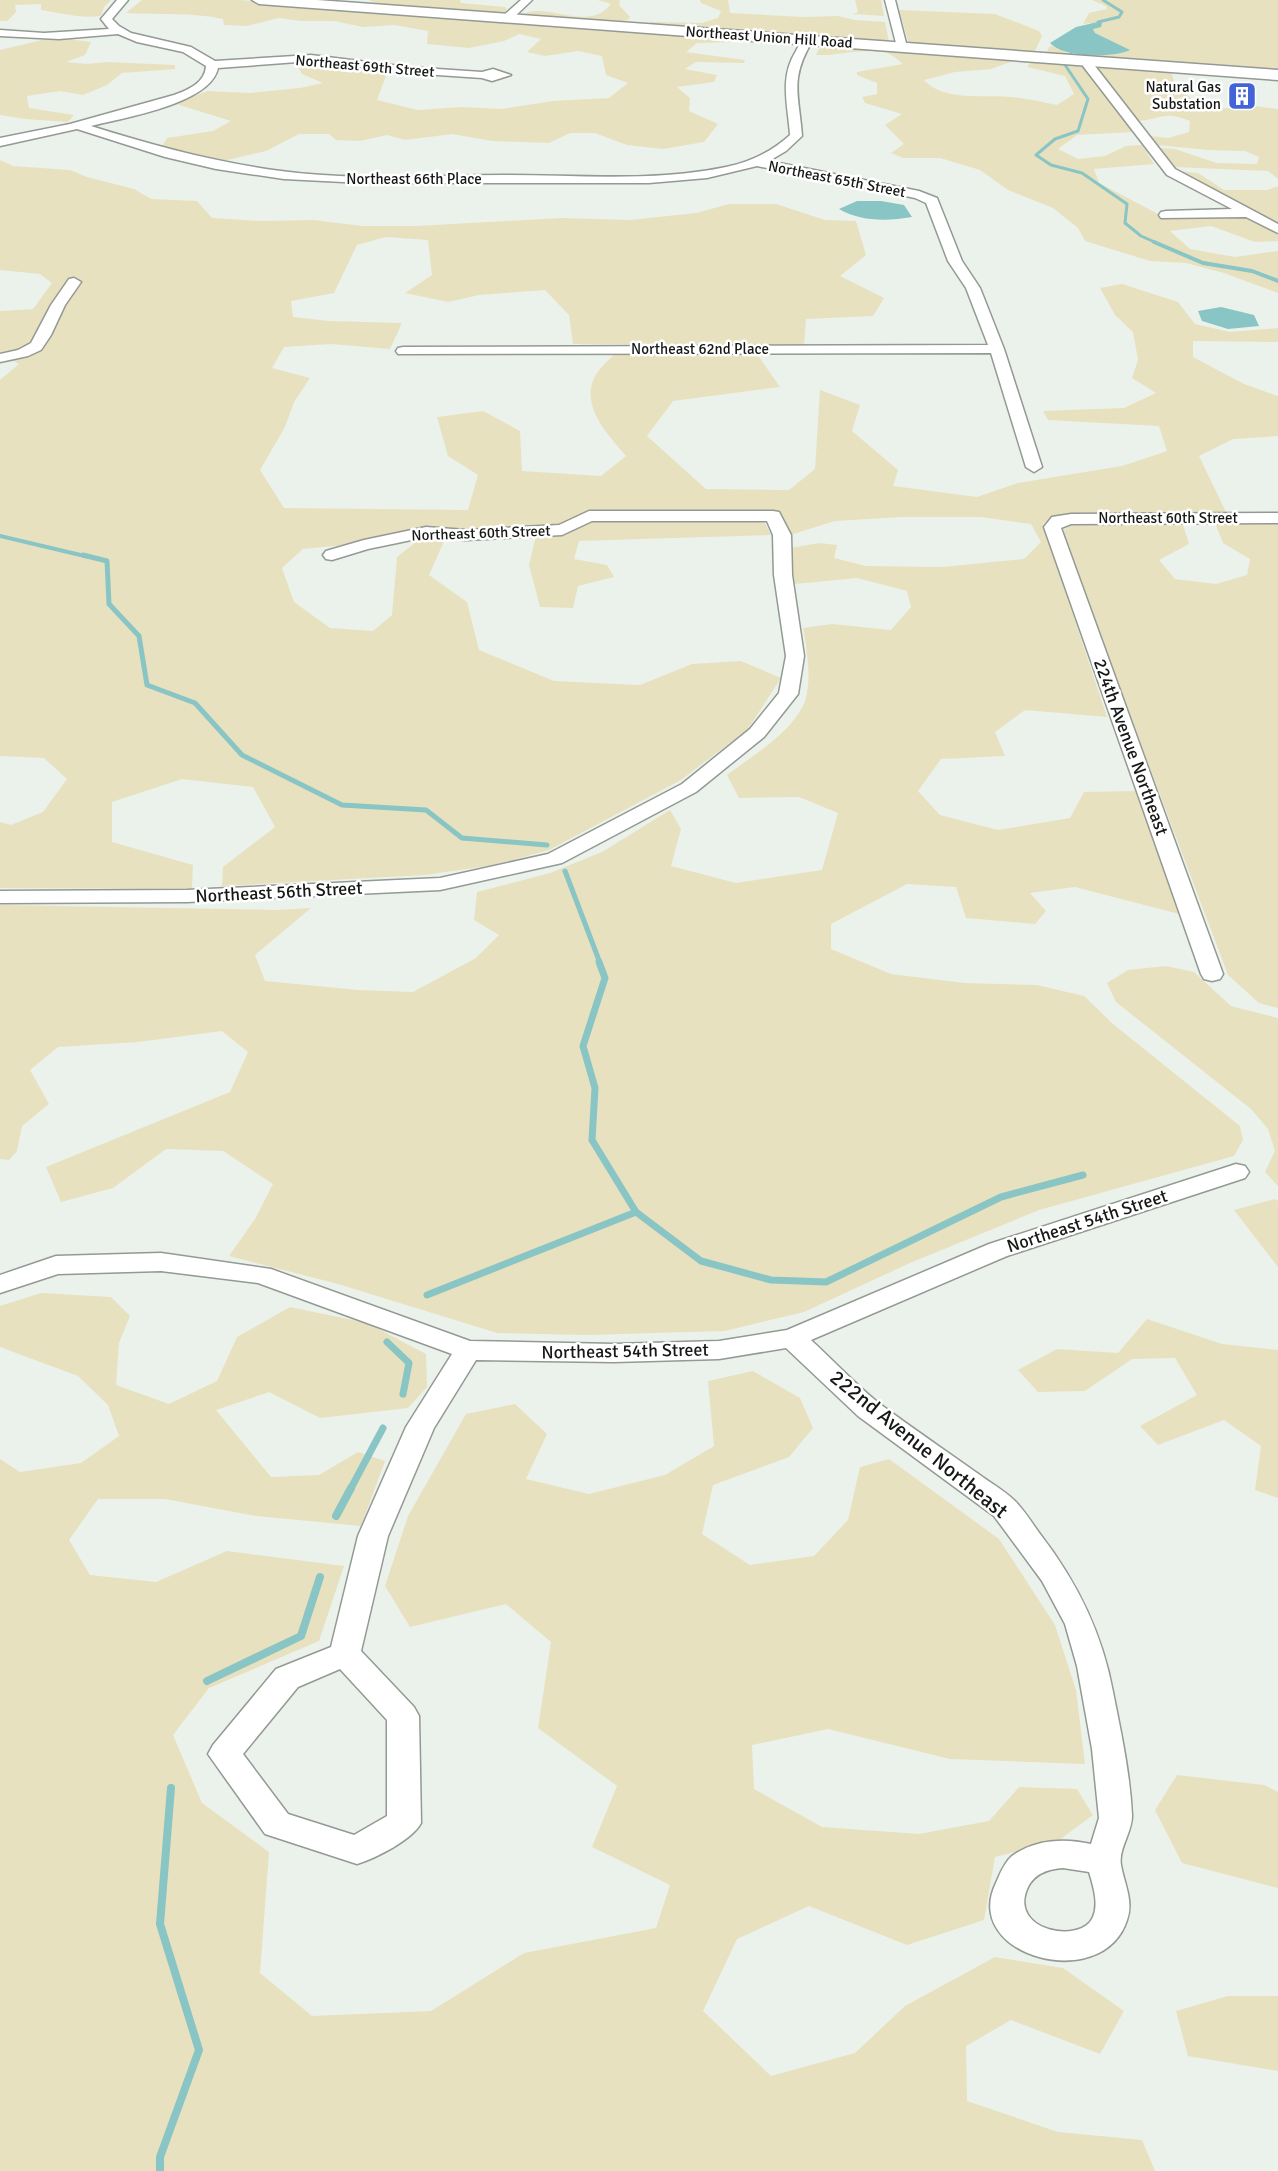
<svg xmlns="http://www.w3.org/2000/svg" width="1278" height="2171" font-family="Signika,sans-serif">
<rect width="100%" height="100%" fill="#ebf2eb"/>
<path fill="#e8e1bf" d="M0,0H111L104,7L101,16C81,19 61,13 41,10V4L15,5L16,12L7,21H0Z
M142,0H239L787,41L791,46L738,42L697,43L686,52L745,60L744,63L696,62L685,69L717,75L714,82L677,87L690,98L689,111L718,124L704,142L663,149L627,145L595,133H570L549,143L492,141L452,134L405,140L387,135L360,141L336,140L329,134H299L266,151L223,161L162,146L167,138L213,131L231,121L173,103L208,91L250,93L300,88L323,83L302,74L297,65L338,66L387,73L377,100L417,110L462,107L502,109L553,101L609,98L628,83L606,75L602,56L578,51L545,56L527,52L541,39L519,34L504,41L469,48L427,44L428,31L394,25L363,27L334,21H301L279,18L247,26L224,25L223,19C192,12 158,15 126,13Z
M369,0H460L461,3L505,7L507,10L503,14L380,5Z
M598,0H620L619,5L630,17L628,20L618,22L521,15C547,0 587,34 611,4Z
M700,0H728L730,13L803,17L838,16L855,20L885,22L889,42L645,24L652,22L702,23L718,18L721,11L701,3Z
M855,0H881L884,16L853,14L858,12Z
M1092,0H1278V75L1046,55L1049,47L1052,46L1071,54L1129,50L1095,33L1090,23L1083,24L1089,13L1107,9L1106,6Z
M899,10L995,14L1039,31L1042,36L1034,53L912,43L908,41Z
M68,39L91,42L85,55L66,62L87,64L108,62L175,65V69L122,73L107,85L83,95L60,91L27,96L29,108L74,115L68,122L25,119L0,115V50L42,40Z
M835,44L1019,59L991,69L955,72L924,80C944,102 982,94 1010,97C1026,98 1042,102 1057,105L1074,94L1065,76L1027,67L1032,60L1084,64L1134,132L1077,135L1058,149L1078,159L1105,156L1126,146L1142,145L1154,164L1094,169L1099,183L1164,217L1243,215L1278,234V241L1255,242L1211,226L1170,231L1190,249L1235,257L1278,251V293L1224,273L1186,263L1150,261L1085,241L1078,228L1053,208L1008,190L980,170L940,158H903L891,153L904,144L885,125L902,114L865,103L862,97L877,94V83L857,75V72L903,64C898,60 893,55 887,53C864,47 839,56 816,55L819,49Z
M1098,65L1171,71L1175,85L1205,110L1254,106L1278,109V179L1268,171L1174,167L1160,148L1175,149L1217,163L1257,164L1259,157L1245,151L1208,150L1157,145L1150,136L1168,138L1189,132L1190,121C1164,110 1162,119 1138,121L1098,68Z
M0,160L13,166L70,170L87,177L134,189L151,199L197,201L212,218L262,221L314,220L362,226H416L561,218L630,220L696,213L729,204H776L825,220L856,221L866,255L840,276L884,298L873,316L806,319L804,345L573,344L569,315L545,290L479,295L448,302L405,293L432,275L428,240L386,237L357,245L334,293L291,301L293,317L329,321L402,323L390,349L331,344L284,347L272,368L310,378L294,402L285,427L260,470L284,508L468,510L478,475L448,456L437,417L483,411L520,431L522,471L601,476L626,456C608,435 581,407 594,378C598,369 609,360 616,353L757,354L780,387L673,401L647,436L706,489L789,490L815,469L820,390L860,405L852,431L898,470L893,486L977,497L1018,483L1122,466L1167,451L1159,426L1048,420L1043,411L1124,408L1156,393L1132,378L1138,360L1133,332L1115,315L1100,288L1122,284L1178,302L1195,324L1230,332L1278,328V342L1193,341V357L1244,384L1278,396V436L1233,439L1199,456L1227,514L1055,515L1043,524L1107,717L1025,710L995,732L1005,756L941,759L918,791L940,815L998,830L1070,818L1084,792L1135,791L1183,915L1075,887L1030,893L1046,911L1035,924L966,918L956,887L907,884L831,924V949L891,974L964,983L1037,985L1084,996L1113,1024L1240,1126L1243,1140L1234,1156L1039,1210L910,1263L804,1312L725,1331L587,1335L497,1333L338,1284L229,1256L255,1219L273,1184L223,1151L166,1149L113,1188L61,1202L46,1167L230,1092L248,1052L222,1031L138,1042L58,1047L30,1070L49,1104L22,1126L17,1151L9,1160L0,1159V905L278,910L311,908L255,955L265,981L358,990L413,992L476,958L499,935L474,920L477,892L550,873L602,852L670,810L681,829L671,866L736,883L822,870L838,813L799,797L739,798L727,775C753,755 787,736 803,706C813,686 807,649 803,628L832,624L891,630L911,607L907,591L857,578L794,584L791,548L819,543L837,545L834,558L866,566L943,567L1024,559L1041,542L1031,524L981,517H901L835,521L790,535L779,512L590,511L559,527L462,531L420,528L355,544L303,549L282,568L294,602L330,628L373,631L392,615L397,557L421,538L445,539L429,575L467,602L479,650L554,681L640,685L692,664L741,661L781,678L748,729L681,780L549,850L494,865L425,875L222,886L223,867L275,827L253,787L182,779L112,802V842L193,865L192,889L0,888V822L11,825L43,812L67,779L44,758L0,756V380L19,364L0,354V311L33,309L52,283L40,274L0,270Z
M1178,171L1198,173L1224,190H1267L1278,186V224Z
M745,519L765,523L771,535L579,541L574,559L607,565L614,577L578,586L573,608L540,607L529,565L536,536L568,533L592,522L604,520Z
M1182,522L1189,544L1159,560L1175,579L1216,584L1247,575L1250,559L1223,543L1215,523L1278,522V1008L1259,1003L1228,975L1061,532L1074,523Z
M1166,966L1194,972L1231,1006L1278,1018V1186L1265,1172L1275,1151L1268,1129L1251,1109L1116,1002L1107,983L1128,970Z
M1275,1199L1278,1201V1267L1234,1210Z
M41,1293L111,1297L130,1316L119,1343L116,1385L169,1404L217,1381L237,1337L290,1307L367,1323L426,1354L427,1387L408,1408L320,1418L269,1392L216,1410L271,1477L319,1475L358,1452L385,1461L361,1526L256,1516L165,1499H98L69,1540L90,1575L156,1582L227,1551L344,1566L319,1641L209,1688L173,1735L202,1803L269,1852L260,1973L312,2016L431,2011L524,1953L656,1928L670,1885L592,1847L617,1786L538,1728L551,1642L506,1604L410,1627L385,1586L408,1516L466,1414L515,1404L547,1434L526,1479L589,1494L665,1475L714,1446L708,1381L753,1371L800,1398L813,1428L789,1457L713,1485L702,1534L750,1565L814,1556L848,1520L860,1467L889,1459L999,1539L1055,1625L1076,1690L1085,1764L950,1759L828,1729L752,1745L754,1789L822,1827L919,1834L989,1821L1019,1787L1077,1789L1093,1815L1058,1841L995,1857L984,1920L907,1945L809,1906L737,1939L703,2011L771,2076L855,2053L905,2006L995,1957L1063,1968L1124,2011L1100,2054L1011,2020L966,2046L967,2101L1058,2132L1142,2140L1155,2171H0V1459L20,1472L81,1463L119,1436L108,1405L78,1376L0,1347V1306Z
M1147,1319L1222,1344L1278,1350V1498L1255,1490L1261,1446L1224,1420L1158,1445L1140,1426L1197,1395L1175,1358L1132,1359L1085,1391L1038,1392L1018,1370L1057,1349L1118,1353Z
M1177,1775L1264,1785L1278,1792V1888L1182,1863L1155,1810Z
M1228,1996H1278V2071L1188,2056L1176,2011Z"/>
<path fill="#88c5c4" d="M1098,22L1102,23L1101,27L1093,29L1095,33L1130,50C1113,58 1063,58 1050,43L1076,27Z
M857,201H881L904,205L912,217C888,221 861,222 839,209Z
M1221,307L1254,315L1259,326L1228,329L1202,321L1198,311Z"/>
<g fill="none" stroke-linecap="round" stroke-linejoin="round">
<path stroke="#88c5c4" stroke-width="3" d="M1098,22L1119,17L1122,12L1103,0
M1071,54L1065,65L1088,99L1078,131L1055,139L1036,155L1051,165L1082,173L1127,204L1125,223L1141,236L1157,243"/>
<path stroke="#88c5c4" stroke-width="4" d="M1154,242L1203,263L1252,271L1278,281
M0,536L89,557"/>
<path stroke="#88c5c4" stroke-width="5" d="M83,555L107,561L109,604L139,636L147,685L195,703L242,755L342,805L426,810L462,838L547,845
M565,871L600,963"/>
<path stroke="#88c5c4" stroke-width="7" d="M599,962L605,978L583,1046L595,1088L592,1140L636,1212L701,1261L771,1280L826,1282L1001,1197L1083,1175
M427,1295L636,1212
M387,1342L409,1363L403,1394
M350,1490L383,1428"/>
<path stroke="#88c5c4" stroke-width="8" d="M336,1516L351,1488
M207,1681L301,1636L320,1577
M160,2171V2157L199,2050L160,1924L171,1788"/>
<g stroke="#939993" stroke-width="3">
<path id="street" d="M117,0H128L112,19L119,26L131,33L191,47L215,61L311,55L408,67L482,72L493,69L511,75L492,81L482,78L408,73L311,61L218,68C211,104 122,118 91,126C155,146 214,162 281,171C354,181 430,175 504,175C577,175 654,182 726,167C751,162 771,152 790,135C788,105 779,78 796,51C799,45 802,39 808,37L812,38L813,40C789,79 799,94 802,136L786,151L769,161L919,191L937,198L962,261L980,288L1004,349L1042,467L1034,472L1026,467L991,353L398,354L396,351L398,348L403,347L988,345L966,288L948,261L926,203L915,198L757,166L707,178L649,183H363L284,179L216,169L165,157L77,129L0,146V138L70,124L174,95C188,90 205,83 206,66L183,52L137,42L118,34L59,39L0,36V30L44,33L109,29L101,19Z
M521,0H532L511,20H503V16Z
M885,0H895L907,47L906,49L902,50L897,47Z
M1090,59L1094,60L1095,66L1175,169L1278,224V233L1246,217L1161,218L1159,215L1161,212L1166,211L1232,209L1167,175L1083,66L1086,60Z
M74,278L81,282L65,305L51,335L41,350L28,356L0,362V354L18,350L31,343L51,305L69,279Z
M589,511H773L779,512L791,535L792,575L804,656L798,694L764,737L696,792L562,863L440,890L187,902L0,903V891L187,890L440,878L548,854L682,784L750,729L779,693L786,656L774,575L773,535L767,521H592L562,535L466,540L426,537L368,549L332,560L326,559L323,555L326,551L364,540L426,527L466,530L559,525Z
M1278,513V523L1071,524L1061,528L1223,974L1220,979L1212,981L1204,979L1201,974L1044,527L1052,517L1071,514Z
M1236,1164L1245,1166L1249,1172L1245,1178L1007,1256L811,1340C834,1361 856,1385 880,1404C912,1428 945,1450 977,1473C989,1482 1004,1490 1015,1501C1024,1510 1032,1523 1040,1534C1077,1582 1102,1632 1113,1692C1121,1732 1130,1773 1132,1815C1133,1831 1118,1849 1121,1865C1124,1883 1134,1901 1127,1920C1103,1995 960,1956 996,1883C1000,1874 1004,1863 1012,1856C1035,1839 1065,1838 1091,1844L1099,1818L1092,1749L1077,1666L1065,1624L1042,1581L994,1516L858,1416L786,1348L719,1359L614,1362L476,1360L434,1428L388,1536L361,1651L414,1707L419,1716L421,1823C412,1840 376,1858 357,1864L265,1834L208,1754L213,1745L276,1669L331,1647L358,1536L406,1427L452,1354L258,1283L161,1271L58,1274L0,1293V1275L56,1256L161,1253L271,1269L470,1341L614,1344L719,1341L787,1330L989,1244ZM340,1669L387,1720V1816L354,1835L288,1814L243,1754L298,1687ZM1063,1868L1089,1872C1093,1885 1099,1904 1093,1917C1081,1945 1007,1931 1028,1887C1035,1873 1049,1869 1063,1868Z"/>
</g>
<g stroke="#939993" stroke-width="3">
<path id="secondary" d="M252,0H317L1278,70V80L259,4Z"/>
</g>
<use href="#street" fill="#fff" fill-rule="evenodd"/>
<use href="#secondary" fill="#fff" fill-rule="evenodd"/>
</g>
<defs>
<g id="building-square" transform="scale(1.5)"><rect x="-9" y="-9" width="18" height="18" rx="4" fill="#4264d7" stroke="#fff"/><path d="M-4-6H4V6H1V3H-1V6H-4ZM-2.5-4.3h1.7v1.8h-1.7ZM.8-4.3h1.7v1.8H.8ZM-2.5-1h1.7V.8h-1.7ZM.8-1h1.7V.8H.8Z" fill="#fff"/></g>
</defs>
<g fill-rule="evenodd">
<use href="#building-square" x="1242" y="96"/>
</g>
<g text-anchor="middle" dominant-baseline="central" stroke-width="5" stroke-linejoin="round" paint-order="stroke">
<g font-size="15" fill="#151815" stroke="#fff">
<text transform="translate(769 37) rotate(4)">Northeast Union Hill Road</text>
<text transform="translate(365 66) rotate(5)">Northeast 69th Street</text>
<text x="414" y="179">Northeast 66th Place</text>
<text transform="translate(837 179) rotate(11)">Northeast 65th Street</text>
<text x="700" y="349">Northeast 62nd Place</text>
<text x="1168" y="518">Northeast 60th Street</text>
<text transform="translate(481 533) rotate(-2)">Northeast 60th Street</text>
</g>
<g font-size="15" fill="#151815" stroke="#fff" text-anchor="end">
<text x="1221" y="87">Natural Gas<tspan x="1221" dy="17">Substation</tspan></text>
</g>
<g font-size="18" fill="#151815" stroke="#fff">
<text transform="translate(1131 747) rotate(70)">224th Avenue Northeast</text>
<text transform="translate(279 892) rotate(-3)">Northeast 56th Street</text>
<text transform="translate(1087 1221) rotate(-18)">Northeast 54th Street</text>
<text transform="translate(625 1351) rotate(-1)">Northeast 54th Street</text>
</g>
<g font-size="21" fill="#151815" stroke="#fff">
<text transform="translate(919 1444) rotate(39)">222nd Avenue Northeast</text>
</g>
</g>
</svg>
